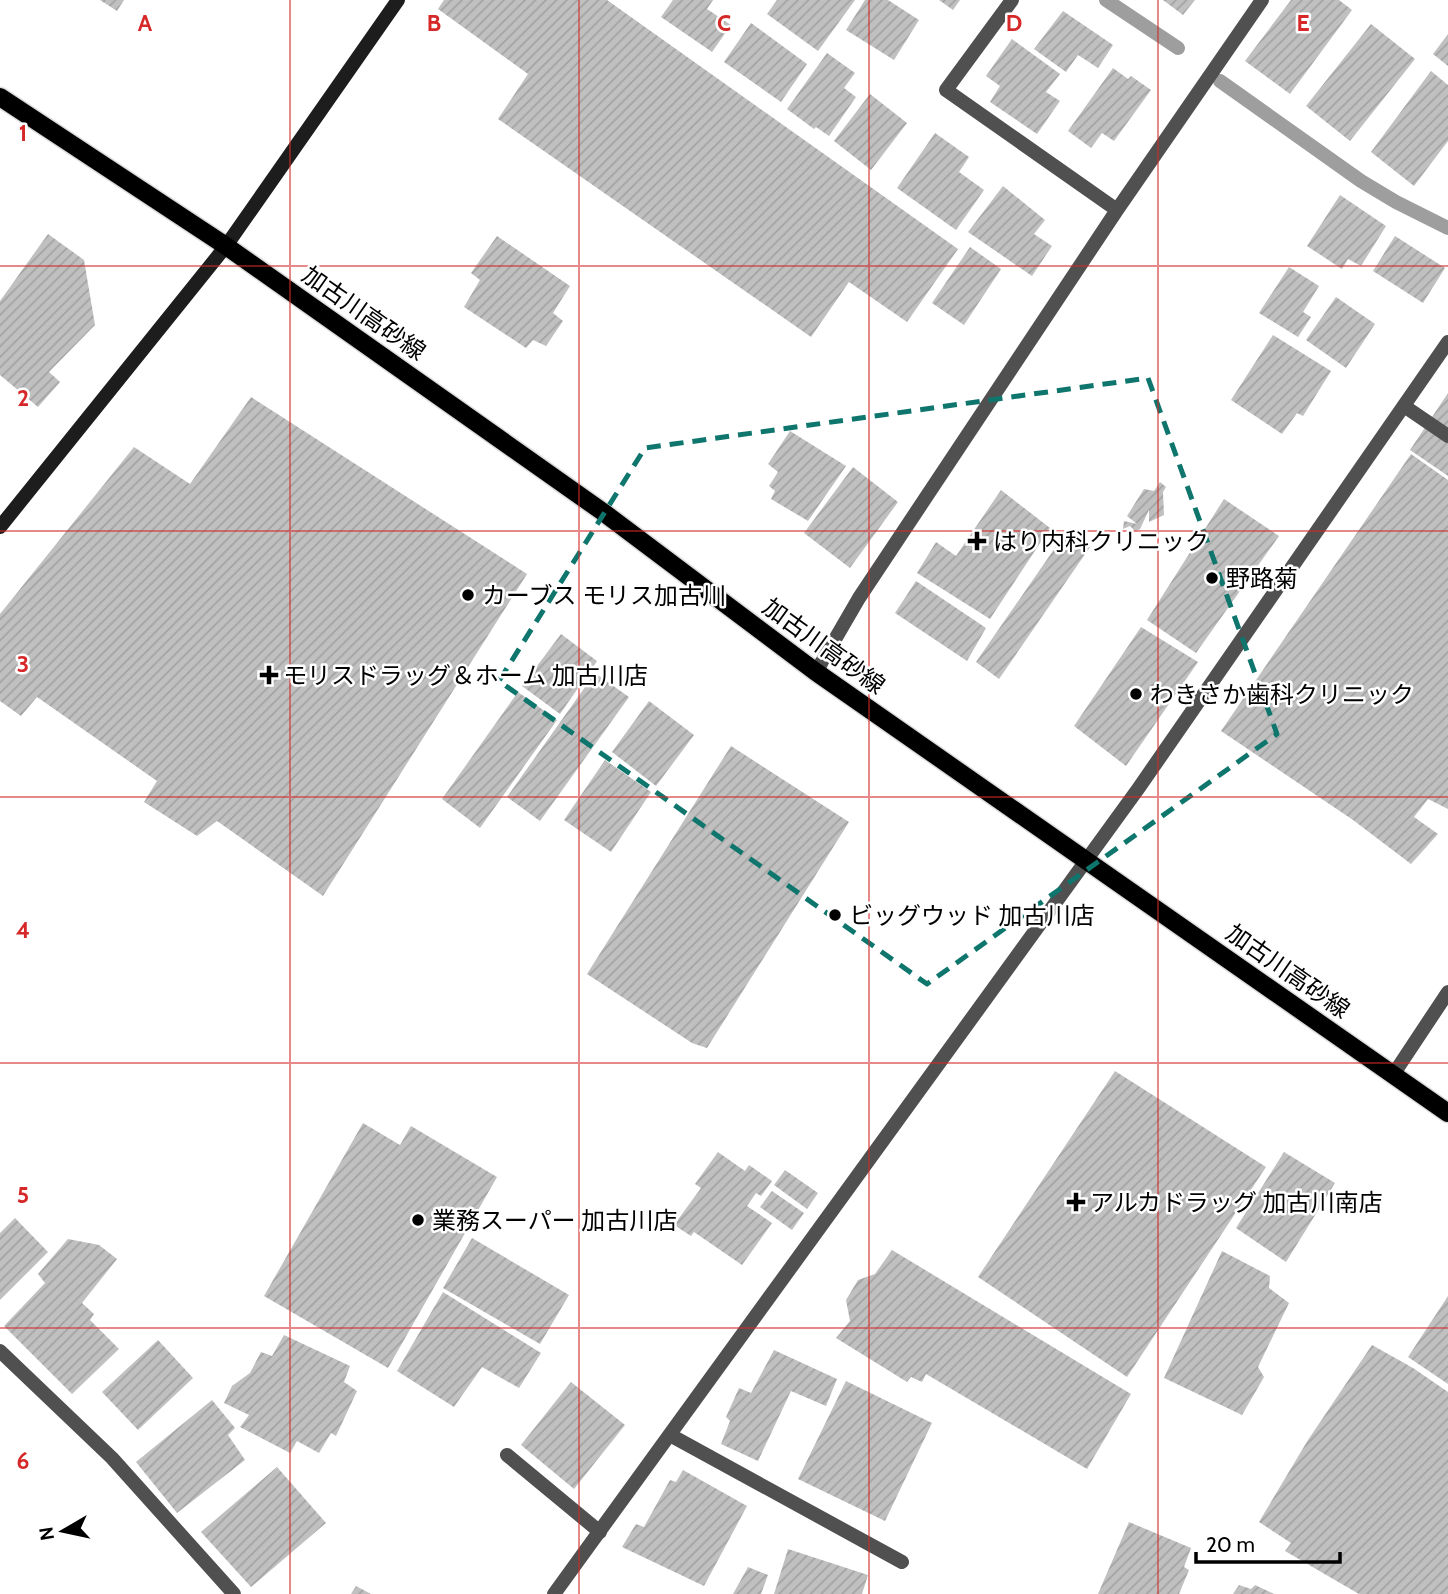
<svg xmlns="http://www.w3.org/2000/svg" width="1448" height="1594" font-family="Cabin,'Noto Sans JP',sans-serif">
<defs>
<pattern id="building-hatch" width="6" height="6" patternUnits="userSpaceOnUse" patternTransform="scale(1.75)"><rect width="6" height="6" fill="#c0c0c0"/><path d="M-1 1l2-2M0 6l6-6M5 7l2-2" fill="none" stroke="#a3a3a3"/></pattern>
</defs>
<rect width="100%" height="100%" fill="#fff"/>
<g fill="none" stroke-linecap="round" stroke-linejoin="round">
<path stroke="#9e9e9e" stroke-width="14" d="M1106,0L1178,48
M1220,81L1361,181L1396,202L1448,228"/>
</g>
<path fill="url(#building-hatch)" d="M100,0H124L117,11Z
M444,0H607L958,249L907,322L849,282L811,337L498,119L528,74L438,9Z
M673,0H713L707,9L731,25L712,52L661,17Z
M777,0H855L818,51L767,14Z
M865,0H888L919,20L894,60L846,30Z
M939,0H960L953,10Z
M1163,0H1195L1183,15Z
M1291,0H1339L1352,10L1290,94L1245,61Z
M1063,11L1113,45L1098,68L1078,55L1066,72L1034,49Z
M751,23L807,64L781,102L724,62Z
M1371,24L1415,59L1350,141L1306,106Z
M1448,34V66L1433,54Z
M1012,39L1060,74L1046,92L1060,101L1037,134L990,102L1000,86L986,76Z
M827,53L855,73L844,88L856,97L829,136L816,127L814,129L787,109Z
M1113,68L1128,79L1131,76L1151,90L1114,141L1102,133L1091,148L1068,131Z
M1431,71L1448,85V141L1414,186L1371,152Z
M870,94L907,123L871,170L834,141Z
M935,133L969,157L959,172L984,190L956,230L897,188Z
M1003,186L1045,220L1034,234L1052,246L1032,276L968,232Z
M1340,195L1386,226L1361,266L1348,259L1342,269L1307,246Z
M48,234L84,260L95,325L49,372L60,382L38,407L0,375V301Z
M497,236L570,286L553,313L563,321L546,346L533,340L526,348L464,307L480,280L471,273Z
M1395,236L1445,268L1423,303L1373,271Z
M970,247L1001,269L964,325L932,303Z
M1289,267L1319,286L1303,312L1311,317L1298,337L1259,313Z
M1336,297L1375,324L1346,368L1306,340Z
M1273,335L1331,371L1303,416L1297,413L1282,434L1231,400Z
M1448,393V476L1410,450Z
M251,397L527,574L323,896L217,821L197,836L144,802L157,781L37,697L21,716L0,701V614L134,447L190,484Z
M790,431L846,466L808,521L771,499L775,491L769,486L778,472L768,464Z
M1411,454L1448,480V809L1428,799L1414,817L1438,834L1411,864L1353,820L1221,731Z
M853,467L898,502L850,568L804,533Z
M1160,482L1166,487L1163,492L1164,515L1149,522V510L1140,529L1135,531L1130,526L1123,529L1124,521L1137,524L1127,516L1144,489L1154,491Z
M1001,490L1050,528L990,619L917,573L936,542L956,556Z
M1224,499L1279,536L1196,653L1147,620Z
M1066,532L1090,547L999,679L976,662Z
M916,581L986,628L967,661L895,613Z
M1141,627L1198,662L1126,766L1074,726Z
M561,634L597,661L560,714L522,686Z
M595,673L629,697L540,821L507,797Z
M518,692L557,720L480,828L442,799Z
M649,701L694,735L656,786L612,752Z
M731,746L849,822L707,1048L692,1043L587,974Z
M605,760L651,792L611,852L564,820Z
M1115,1071L1266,1167L1127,1377L978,1277Z
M363,1123L400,1145L411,1126L497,1177L388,1368L264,1296Z
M718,1152L745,1171L749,1165L772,1181L761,1196L756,1193L747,1206L772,1223L742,1265L694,1232L691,1236L674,1225L701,1188L695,1184Z
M1284,1152L1335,1183L1286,1262L1236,1228Z
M785,1170L818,1193L807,1209L774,1185Z
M772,1191L804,1213L792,1230L760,1207Z
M15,1218L48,1252L0,1300V1233Z
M472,1238L569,1295L540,1344L443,1288Z
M68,1239L99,1245L117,1259L82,1303L94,1314L90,1320L119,1349L72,1394L4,1326L45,1283L38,1274Z
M892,1250L1131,1394L1087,1469L926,1374L922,1382L911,1377L907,1382L836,1338L850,1321L846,1300L858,1280L875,1274Z
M1222,1251L1270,1276L1269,1288L1289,1303L1258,1367L1264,1377L1242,1415L1164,1378Z
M443,1292L541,1353L519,1388L482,1367L454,1407L397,1371Z
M1448,1296V1384L1408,1357Z
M284,1335L350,1366L344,1382L357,1391L336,1436L331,1433L319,1453L297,1441L290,1453L240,1427L249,1415L224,1403L232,1386L250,1373L261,1352L272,1356Z
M158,1340L193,1378L138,1430L102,1392Z
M1372,1345L1413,1368L1448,1392V1594H1359L1285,1551L1291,1543L1259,1522L1308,1440Z
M774,1350L837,1379L826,1406L791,1391L758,1461L721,1444L730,1421L726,1417L739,1388L751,1393Z
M846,1381L932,1423L885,1521L798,1479Z
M571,1382L625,1425L574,1489L521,1445Z
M212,1400L235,1428L228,1435L245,1460L177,1513L136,1462Z
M277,1467L326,1523L251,1587L201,1532Z
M683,1470L747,1506L704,1586L622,1547L636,1524L644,1527L670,1480L676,1482Z
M1129,1522L1191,1548L1184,1567L1189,1570L1179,1594H1098Z
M788,1549L868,1575L862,1594H774Z
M748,1567L768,1575L761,1594H733Z
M1239,1585L1251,1589L1255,1585L1274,1594H1233Z
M356,1586L371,1594H351Z"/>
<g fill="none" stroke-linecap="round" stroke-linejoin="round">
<g stroke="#dbdbdb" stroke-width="21">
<path id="primary" d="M0,97L226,246L603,512L816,672L1448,1113"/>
</g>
<path stroke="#505050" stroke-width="14" d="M1404,406L1448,436
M1393,1075L1448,992
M670,1435L902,1562
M507,1455L600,1532"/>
<path stroke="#505050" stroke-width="14" d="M1012,0L946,90L1117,210
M816,672L859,598L1117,210L1262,0
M0,1351L112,1458L234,1594
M554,1594L1138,789L1448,342"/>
<path stroke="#1d1d1d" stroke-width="14" d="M0,527L226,246L398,0"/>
<use href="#primary" stroke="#000" stroke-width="18"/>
</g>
<path fill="none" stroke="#0f766e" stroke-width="5" stroke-dasharray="14 9" stroke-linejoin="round" d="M1148,378L1277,734L927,984L499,681L645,448Z"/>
<path fill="none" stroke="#d62828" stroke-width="2" stroke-opacity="0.55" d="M290,0V1594M579,0V1594M869,0V1594M1158,0V1594M0,266H1448M0,531H1448M0,797H1448M0,1063H1448M0,1328H1448"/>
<g fill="#000" stroke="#fff" stroke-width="2.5">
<path d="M973.5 530.5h7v7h7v7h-7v7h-7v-7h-7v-7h7z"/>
<circle cx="1212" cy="578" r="7"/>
<circle cx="468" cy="595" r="7"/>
<path d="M265.5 664.5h7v7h7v7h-7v7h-7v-7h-7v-7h7z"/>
<circle cx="1136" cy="694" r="7"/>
<circle cx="835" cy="915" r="7"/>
<path d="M1072.5 1191.5h7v7h7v7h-7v7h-7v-7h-7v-7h7z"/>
<circle cx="418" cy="1220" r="7"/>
</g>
<g text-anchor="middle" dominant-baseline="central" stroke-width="5" stroke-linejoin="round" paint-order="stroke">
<g font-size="24" fill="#000" stroke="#fff">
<text transform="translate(364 313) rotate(35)">加古川高砂線</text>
<text transform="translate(824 646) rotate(36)">加古川高砂線</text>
<text transform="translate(1288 971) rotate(35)">加古川高砂線</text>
</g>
<g font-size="24" fill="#000" stroke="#fff" text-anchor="start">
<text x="993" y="541">はり内科クリニック</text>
<text x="1226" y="578">野路菊</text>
<text x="482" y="595">カーブス モリス加古川</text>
<text x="283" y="675">モリスドラッグ＆ホーム 加古川店</text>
<text x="1150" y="694">わきさか歯科クリニック</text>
<text x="849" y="915">ビッグウッド 加古川店</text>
<text x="1090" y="1202">アルカドラッグ 加古川南店</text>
<text x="432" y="1220">業務スーパー 加古川店</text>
</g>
</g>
<g font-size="23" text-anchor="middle" font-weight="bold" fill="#d62828" stroke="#fff" stroke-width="5" stroke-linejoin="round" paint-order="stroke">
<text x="145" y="31">A</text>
<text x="434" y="31">B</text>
<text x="724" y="31">C</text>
<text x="1014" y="31">D</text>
<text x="1303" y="31">E</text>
<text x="23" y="141">1</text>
<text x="23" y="406">2</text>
<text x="23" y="672">3</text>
<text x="23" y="938">4</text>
<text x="23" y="1203">5</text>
<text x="23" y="1469">6</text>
</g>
<g transform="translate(63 1531) rotate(261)" stroke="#ffffff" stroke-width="5" paint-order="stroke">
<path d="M0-5L12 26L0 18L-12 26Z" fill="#000000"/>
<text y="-10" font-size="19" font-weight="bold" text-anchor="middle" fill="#000000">N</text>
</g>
<path d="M1196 1552v10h144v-10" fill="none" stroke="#000000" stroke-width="3.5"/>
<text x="1206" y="1552" font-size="21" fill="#000000" stroke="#ffffff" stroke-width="5" paint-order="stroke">20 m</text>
</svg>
